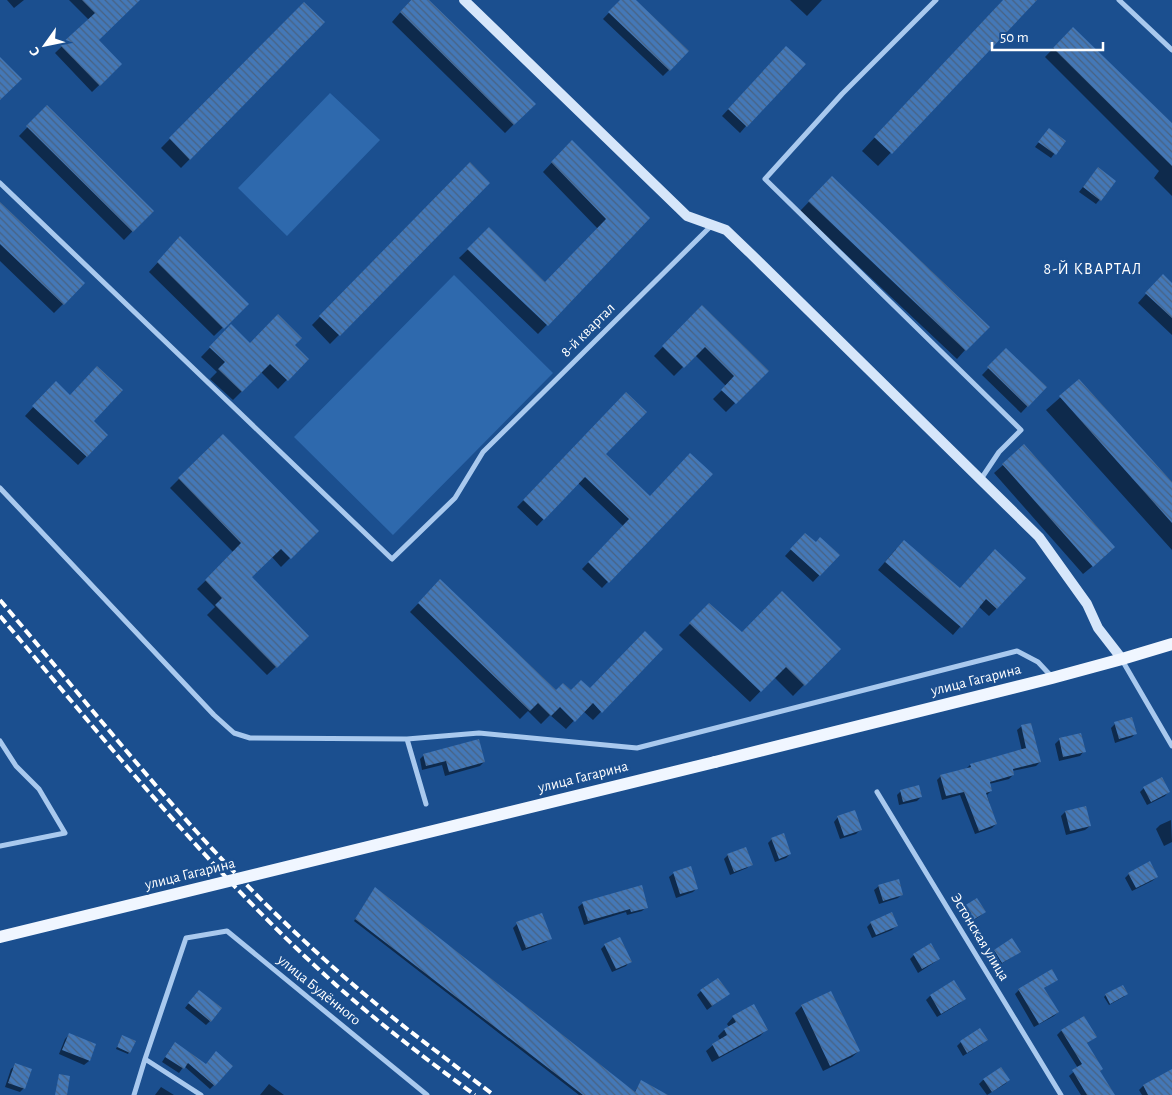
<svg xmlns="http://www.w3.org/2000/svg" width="1172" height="1095" font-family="'Alegreya Sans',sans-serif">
<defs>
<pattern id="building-back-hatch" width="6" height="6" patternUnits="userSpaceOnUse" patternTransform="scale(1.25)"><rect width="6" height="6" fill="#4478b7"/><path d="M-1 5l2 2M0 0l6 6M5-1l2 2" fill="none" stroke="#486282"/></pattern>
</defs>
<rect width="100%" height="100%" fill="#1b4f8f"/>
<path fill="#2e69ad" d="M330,93L380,140L287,236L238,188Z
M454,275L553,373L393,535L294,437Z"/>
<path fill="#0007" d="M7,0H24L14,8Z
M69,0H129L98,40L121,64L92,92L55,53L89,20Z
M411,0H427L534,104L505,133L392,22Z
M621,0H634L688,51L663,76L603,19Z
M790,0H822L807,16Z
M1004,0H1036L878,166L862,151Z
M304,3L324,22L181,168L161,148Z
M1073,28L1172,124V196L1154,178L1159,171L1045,57Z
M780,54L746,126L740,133L722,116Z
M47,107L152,211L124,240L19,136Z
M1045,134L1064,141L1051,158L1035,147Z
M572,141L649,218L538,334L459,258L489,229L545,283L598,229L543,172Z
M470,164L489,183L330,344L312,325Z
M1094,173L1115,181L1096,204L1079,192Z
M832,178L965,350L957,359L800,211Z
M0,204L83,284L54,313L0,261Z
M172,247L247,304L214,336L149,272Z
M1172,284V335L1138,303L1154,285Z
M702,307L767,371L726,412L713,399L726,386L695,355L674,376L654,356Z
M231,326L250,344L293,345L307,359L278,389L261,372L233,400L210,379L217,372L201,357Z
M1006,350L1045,387L1021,413L982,375Z
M1079,381L1172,483V550L1046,410Z
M47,392L92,421L107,435L78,465L25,416Z
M626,394L605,454L650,497L711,474L602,588L582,569L623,526L578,483L537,526L517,507Z
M223,435L317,531L281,567L271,556L250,577L308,636L267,675L207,615L215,607L197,589L234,553L170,488Z
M1003,465L1105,556L1083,574L994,473Z
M805,534L815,544L838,555L813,582L785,556Z
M896,549L960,589L987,559L997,608L989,616L978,606L953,635L878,570Z
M440,581L556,692H571L589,690L662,649L593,720L583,711L566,729L550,715L541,724L528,711L520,719L410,612Z
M709,605L742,634L839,649L793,696L774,677L750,702L679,635Z
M1115,724L1136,733L1132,737L1115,743L1111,728Z
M1022,726L1040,762L1036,766L1012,771L1013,775L1009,779L989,784L991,791L987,795L996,824L992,828L975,834L960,795L942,800L937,780L941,776L966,769L970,765L1022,751L1017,730Z
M1080,735L1084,751L1080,756L1059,761L1055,744L1059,740Z
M424,755L484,762L480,766L445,776L442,765L422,770L420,759Z
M1144,788L1169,791L1165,796L1147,805L1140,792Z
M901,791L921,797L917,801L899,805L897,795Z
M1065,812L1090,826L1085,830L1066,835L1061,816Z
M838,817L860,830L856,834L840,839L834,822Z
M1171,820L1172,842L1164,846L1156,829L1160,825Z
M772,839L790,854L786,858L775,862L768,843Z
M728,855L751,864L747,868L730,875L724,859Z
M674,873L697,888L693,892L676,898L669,877Z
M1129,874L1157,877L1152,881L1132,891L1125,878Z
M879,886L902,894L898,898L879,904L874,890Z
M373,891L634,1093L640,1083L666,1095H579L354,921Z
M977,899L984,912L980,916L968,924L960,911L964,907Z
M583,903L646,907L642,911L627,915L626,912L584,925L578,907Z
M871,923L896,926L892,930L872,938L867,927Z
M517,924L550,938L546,942L522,951L513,928Z
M605,945L630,961L626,966L612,972L601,949Z
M995,951L1015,955L998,966L991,955Z
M914,955L939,958L935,962L918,973L910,959Z
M1051,971L1056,979L1043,989L1058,1012L1054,1016L1034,1027L1015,994L1019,990Z
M954,982L964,999L960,1003L937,1017L926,1000L930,996Z
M701,991L728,994L707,1010L697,995Z
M830,992L859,1051L852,1057L823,1071L795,1013L802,1006Z
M195,995L210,1021L206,1025L185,1008Z
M1106,995L1125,996L1109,1005L1104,997Z
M733,1017L767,1029L760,1036L712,1062L706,1051L713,1045L720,1040L718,1036L724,1030L729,1027L727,1024Z
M1083,1018L1095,1037L1086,1044L1099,1072L1114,1095H1081L1069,1076L1078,1068L1057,1035L1061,1031Z
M980,1030L986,1040L982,1044L963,1056L957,1046L961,1042Z
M69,1035L95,1045L89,1061L84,1065L59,1054L65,1039Z
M121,1038L129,1052L128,1054L116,1049Z
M171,1048L214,1085L210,1089L184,1066L179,1073L162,1062Z
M16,1065L24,1088L20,1092L5,1087L11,1069Z
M1168,1072L1172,1079V1095H1142L1139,1090L1143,1086Z
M983,1080H1009L1005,1084L987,1095L979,1084Z
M269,1084L284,1095H260Z
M161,1087L174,1095H155Z"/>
<path fill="url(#building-back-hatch)" d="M82,0H140L99,40L122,64L100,86L60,45L95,13Z
M411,0H429L536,104L514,125L400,12Z
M620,0H636L689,51L670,71L608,12Z
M1003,0H1037L892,154L874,137Z
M304,2L325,22L190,160L169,138Z
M1073,27L1172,123V166L1053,48Z
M786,46L806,64L747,127L728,109Z
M0,57L22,79L0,100Z
M47,105L154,211L133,232L26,126Z
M1049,128L1066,141L1056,155L1038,142Z
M572,140L650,218L548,326L467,249L489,227L545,282L606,219L551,162Z
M470,162L490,183L340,336L319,316Z
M1098,167L1116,181L1101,201L1083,187Z
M832,176L990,327L966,351L808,201Z
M0,202L85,283L64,305L0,244Z
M180,236L249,304L224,329L157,262Z
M1163,274L1172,283V318L1145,293Z
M702,305L769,371L736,404L721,390L734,376L705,347L684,368L662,346Z
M278,314L302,338L295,345L309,359L288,381L270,364L242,392L218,369L225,362L209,347L231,324L250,343Z
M1006,348L1047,387L1028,407L987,367Z
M97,366L123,390L94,421L108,435L87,457L32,406L56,381L70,395Z
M1079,379L1172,482V523L1059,396Z
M626,392L647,412L606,454L650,496L690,453L713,474L609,583L588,562L629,519L585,477L544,520L523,500Z
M223,434L319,531L291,559L281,549L252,577L309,636L277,668L215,605L222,598L205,580L241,543L178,478Z
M1024,444L1115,547L1093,567L1002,464Z
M805,533L816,542L820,537L840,555L820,576L790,549Z
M904,540L960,588L995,549L1026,578L997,609L986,599L962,628L885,562Z
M440,579L556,690L563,683L571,690L581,680L590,688L645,631L663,649L602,713L593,703L575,722L560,707L551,716L538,703L530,711L418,603Z
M782,591L841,649L805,686L786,667L761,692L689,623L709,603L742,632Z
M1132,717L1137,734L1119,739L1114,722Z
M1031,723L1041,762L1013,769L1014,775L990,782L992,791L986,793L997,824L979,831L964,792L946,796L940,775L971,767L970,764L1026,748L1021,725Z
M1081,733L1086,752L1063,757L1059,738Z
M479,739L485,762L449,772L446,761L426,766L423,754Z
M1162,777L1170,792L1151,802L1143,787Z
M919,785L922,797L903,802L900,790Z
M1086,806L1091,826L1070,831L1065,811Z
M855,810L862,830L844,836L837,816Z
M784,833L791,854L779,859L771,838Z
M746,847L753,865L734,872L727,854Z
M1150,861L1158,877L1136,888L1128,873Z
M691,866L698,889L680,894L673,872Z
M899,879L903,895L883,901L878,885Z
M642,885L648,908L631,912L630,909L588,921L582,902Z
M375,887L635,1092L641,1080L668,1095H583L355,919Z
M977,898L986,912L973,920L964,906Z
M892,912L898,926L876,935L870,922Z
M542,913L552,939L526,948L516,922Z
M620,937L632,962L616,969L604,944Z
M1012,938L1021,952L1002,963L994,950Z
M931,943L940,959L922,969L913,954Z
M1052,969L1058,980L1044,988L1059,1012L1039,1024L1018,989Z
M718,978L730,994L712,1006L700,990Z
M954,980L966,999L941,1014L930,995Z
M1123,985L1128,994L1110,1004L1105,994Z
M199,990L222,1008L211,1022L188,1003Z
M831,991L860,1051L830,1066L801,1005Z
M754,1004L768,1030L719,1057L712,1044L727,1035L724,1029L736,1022L732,1016Z
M1084,1016L1097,1037L1087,1043L1103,1069L1100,1071L1115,1095H1087L1072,1070L1082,1064L1061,1030Z
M980,1028L988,1040L967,1053L960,1041Z
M69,1033L96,1044L90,1061L62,1050Z
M122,1035L136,1041L130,1053L117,1047Z
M175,1042L206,1064L216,1051L233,1066L215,1086L188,1063L184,1069L165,1057Z
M15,1063L32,1069L25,1089L8,1083Z
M1001,1067L1010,1080L992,1092L983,1079Z
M1172,1069V1095H1148L1143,1085Z
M59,1074L70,1076L67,1095H55Z"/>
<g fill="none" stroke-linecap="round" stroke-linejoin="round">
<path stroke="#a9c9ee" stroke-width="5" d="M936,0L842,94L765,179L1021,430L999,452L981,479
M1119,0L1172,50
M0,183L392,559L455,498L483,452L712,225
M0,488L214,715L234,733L250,738L407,739L479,733L637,748L1017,651L1038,662L1052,677
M1122,660L1172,746
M407,739L426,804
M0,741L16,766L39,789L65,833L0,846
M877,792L1061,1095
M145,1059L186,938L227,931L427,1095
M134,1095L145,1059L201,1095"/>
<path stroke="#d6e6fa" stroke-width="10" d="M464,0L687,216L726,230L750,253L1039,537L1087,604L1098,628L1122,659"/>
<path stroke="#f0f6ff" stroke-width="12" d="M715,762L1052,678L1122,659L1172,644"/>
<path stroke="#fff" stroke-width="4" stroke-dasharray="9 4" stroke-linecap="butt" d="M0,600C65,677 128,755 195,830C269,912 351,988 440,1054C458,1068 476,1082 494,1095
M0,616C107,743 212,874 336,985C380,1024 427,1060 475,1095"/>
<path stroke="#f0f6ff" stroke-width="12" d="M0,937L715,762"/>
</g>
<g text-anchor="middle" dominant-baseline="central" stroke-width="5" stroke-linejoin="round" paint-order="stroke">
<g font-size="15" fill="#fff" stroke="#1b4f8f">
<text transform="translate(588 330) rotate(-45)">8-й квартал</text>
<text transform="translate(976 680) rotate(-14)">улица Гагарина</text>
<text transform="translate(583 777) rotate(-14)">улица Гагарина</text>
<text transform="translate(190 874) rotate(-14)">улица Гагарина</text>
<text transform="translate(980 937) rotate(59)">Эстонская улица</text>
<text transform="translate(319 990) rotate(39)">улица Будённого</text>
</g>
<g font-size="16" letter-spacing="1" fill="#fff" stroke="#1b4f8f">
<text x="1093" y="269">8-Й КВАРТАЛ</text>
</g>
</g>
<g transform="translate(45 45) rotate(237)" stroke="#1b4f8f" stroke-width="4" paint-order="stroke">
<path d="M0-4L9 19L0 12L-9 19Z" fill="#ffffff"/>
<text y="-8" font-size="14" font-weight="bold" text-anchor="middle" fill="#ffffff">С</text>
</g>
<path d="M992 42v8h111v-8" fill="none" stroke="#ffffff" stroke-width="2.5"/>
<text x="1000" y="42" font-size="15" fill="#ffffff" stroke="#1b4f8f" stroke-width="4" paint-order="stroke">50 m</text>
</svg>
